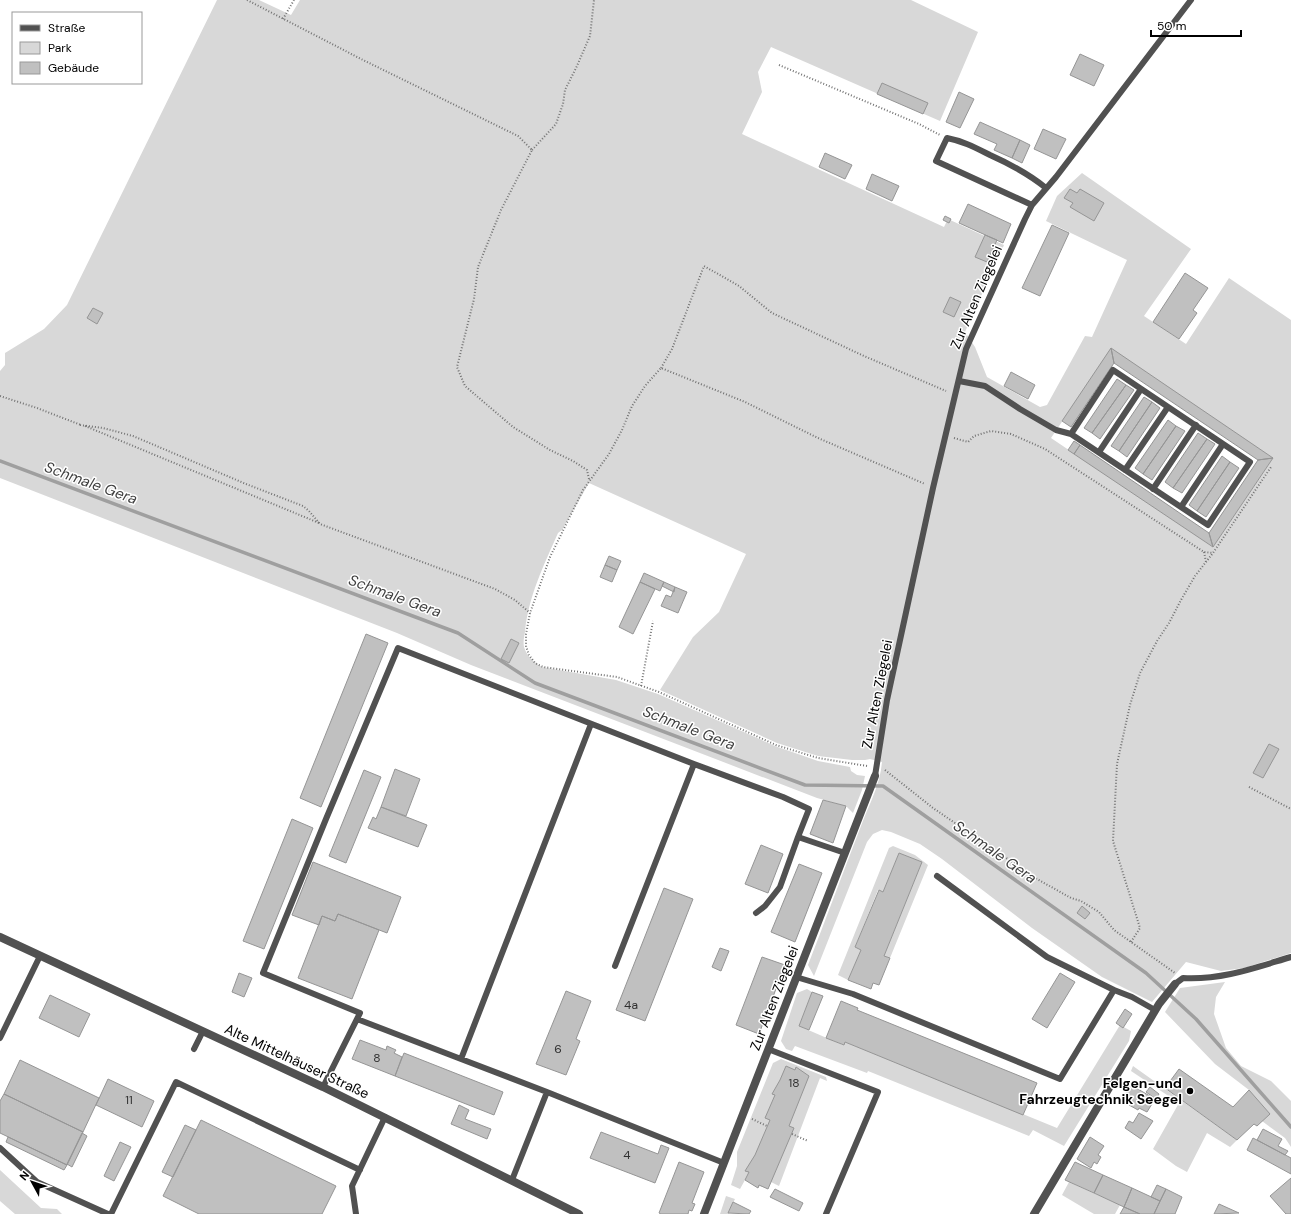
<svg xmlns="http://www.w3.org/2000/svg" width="1291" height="1214" font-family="'DM Sans',sans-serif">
<rect width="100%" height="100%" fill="#fff"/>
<path fill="#d8d8d8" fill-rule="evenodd" d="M217,0H259L291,15L300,0H911L978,32L940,121L771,47L758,72L762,92L742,134L944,227L948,219L1004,245L965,332L975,347L987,377L1040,407L1047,405L1085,336L1092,337L1127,260L1046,221L1057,196L1082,173L1191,249L1144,316L1186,344L1229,278L1291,320V953L1244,968L1221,971L1186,962L1152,1002L1102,977L1032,928L942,859L920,844L891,832L882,830L873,834L867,842L814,976L808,965C826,919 843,872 861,826C869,804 880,786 882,762L870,759L865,760H852L818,756L777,743L660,690L693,637L719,612L746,554L589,483L562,530L558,533C544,565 528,597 525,632C524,637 523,643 524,647C527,657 535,663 542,667L616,680L658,694L775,746L818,761L850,767L851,771L857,775L865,776L862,790L853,813L846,806L817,798L471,665L397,633L0,478V371L5,365V353L44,329L67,305ZM1111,349L1273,458L1213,547L1051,438Z
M893,846L915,855L928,865L890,958L884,956L922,862L899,853L883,892L878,890L855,947L861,950L848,980L838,975L889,848Z
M1225,982L1216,997L1214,1014L1226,1048L1241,1066L1271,1081L1291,1101V1147L1285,1138L1262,1121L1249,1090L1215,1064L1165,1012L1180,988Z
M807,989L812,992L799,1026L843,1045L845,1042L1057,1128L1120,1025L1131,1031L1129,1041L1064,1146L1033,1130L1029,1136L868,1071L867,1073L795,1046L792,1051L786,1049L781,1041L797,993Z
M781,1059L826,1077L827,1081L820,1078L779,1186L771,1182L768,1189L760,1186L758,1188L745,1180L740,1189L731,1185L737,1166V1152L773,1063Z
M1133,1066L1237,1140L1230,1147L1207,1133L1187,1172L1176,1166L1153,1149L1179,1103L1131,1071Z
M0,1170L41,1208L57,1209L62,1214H15L0,1201Z
M1069,1182L1120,1205L1115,1214H1094L1062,1195Z
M726,1196L735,1199L728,1213L730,1214H720Z"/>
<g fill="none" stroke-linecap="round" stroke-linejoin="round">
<path stroke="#9f9f9f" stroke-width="3.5" d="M0,461L458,633L535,683L805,785L883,786L1146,973L1196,1019L1291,1127"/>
</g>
<path fill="#c0c0c0" stroke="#959595" d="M1080,54L1104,65L1094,86L1070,75Z
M882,83L928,103L923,114L877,94Z
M959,92L974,99L960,128L946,122Z
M980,122L1020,140L1012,158L994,150L997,144L974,134Z
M1043,129L1066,139L1056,159L1034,149Z
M1020,140L1030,145L1022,163L1012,158Z
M825,153L852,165L845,179L819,167Z
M872,174L899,186L892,201L866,189Z
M1070,189L1077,193L1080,189L1104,203L1094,221L1070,207L1073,203L1064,198Z
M968,204L1011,224L1003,243L959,223Z
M945,216L951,219L949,223L943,220Z
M1052,225L1069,233L1040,296L1022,288Z
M985,235L997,240L987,262L975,257Z
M1185,273L1208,288L1193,310L1197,313L1179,339L1153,322Z
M950,297L961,302L954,317L943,312Z
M93,308L103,313L97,324L87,318Z
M1111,348L1273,458L1258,460L1114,363Z
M1111,348L1114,363L1071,427L1062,421Z
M1011,372L1035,385L1028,399L1004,386Z
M1117,379L1126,385L1092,433L1084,428Z
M1126,385L1134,390L1100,439L1092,433Z
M1144,397L1152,402L1119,451L1111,446Z
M1152,402L1160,408L1127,457L1119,451Z
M1168,420L1176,426L1143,474L1135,468Z
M1176,426L1185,431L1152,480L1143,474Z
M1198,433L1207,439L1173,488L1165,482Z
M1207,439L1215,444L1182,493L1173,488Z
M1074,441L1080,445L1074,454L1068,450Z
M1080,445L1209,533L1213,547L1074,454Z
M1222,456L1230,462L1197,511L1189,505Z
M1273,458L1213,547L1209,533L1258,460Z
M1230,462L1239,468L1206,517L1197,511Z
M609,556L621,561L617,570L605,565Z
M605,565L617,570L612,582L600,577Z
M644,573L664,582L660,591L640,582Z
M640,582L655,589L633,634L619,627Z
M664,582L675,587L674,592L662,586Z
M675,587L687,592L678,613L661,606L666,595L671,597Z
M366,634L388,643L321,807L300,798Z
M511,639L519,643L509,663L501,659Z
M1269,744L1279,749L1263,778L1253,773Z
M395,769L420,779L406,816L381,807Z
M364,770L381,777L346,863L329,856Z
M823,800L846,806L833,843L810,834Z
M381,807L427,825L418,847L368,828L373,817L376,819Z
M292,819L313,828L264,949L243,941Z
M761,845L783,854L768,893L745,884Z
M899,853L922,862L884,956L890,958L879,985L873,983L871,989L848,980L861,950L855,947L879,890L883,892Z
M313,862L401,897L387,933L338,914L335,921L322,916L319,925L292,915Z
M799,864L822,873L795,942L771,932Z
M664,888L693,899L645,1021L616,1010Z
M1082,906L1090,913L1085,919L1077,913Z
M338,914L379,930L352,999L298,978L322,916L335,921Z
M720,948L729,951L721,971L712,967Z
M762,957L785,965L759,1034L736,1025Z
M239,973L252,978L244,997L232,992Z
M1060,973L1075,982L1047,1028L1032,1019Z
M566,991L591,1001L576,1039L580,1041L566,1075L536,1064Z
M812,992L823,996L809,1030L799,1026Z
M50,995L90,1014L79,1037L39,1018Z
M841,1001L858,1008L857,1010L1037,1083L1023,1115L845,1042L844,1045L826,1038Z
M1125,1009L1132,1014L1123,1028L1116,1023Z
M360,1040L386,1050L387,1046L396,1050L394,1053L402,1057L395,1076L352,1059Z
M404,1053L503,1092L494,1115L395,1076Z
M20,1060L99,1098L83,1132L4,1094Z
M786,1066L795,1070L796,1067L809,1076L789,1126L794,1128L771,1182L768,1189L759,1185L758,1188L745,1180L749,1172L745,1171L755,1155L770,1120L765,1118L775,1095L772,1094L780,1080Z
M1179,1069L1233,1107L1249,1090L1270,1114L1257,1126L1254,1124L1237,1140L1165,1088Z
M108,1079L154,1101L142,1127L96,1105Z
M1131,1085L1155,1099L1147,1112L1139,1108L1138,1110L1129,1105L1130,1102L1123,1098Z
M1150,1087L1159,1094L1156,1099L1146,1092Z
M4,1094L83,1132L67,1165L0,1133V1101Z
M459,1105L469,1110L465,1119L491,1129L487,1139L451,1124Z
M1139,1113L1153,1121L1141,1139L1125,1128L1129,1121L1133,1123Z
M201,1120L336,1186L322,1214H199L163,1196Z
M185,1125L196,1130L173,1177L162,1172Z
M1263,1129L1282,1139L1278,1146L1288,1151L1285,1155L1257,1140Z
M601,1132L658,1154L661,1145L669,1148L655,1183L590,1158Z
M82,1133L87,1136L72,1167L67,1164Z
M8,1137L67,1165L64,1170L6,1142Z
M1090,1137L1104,1146L1098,1155L1101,1157L1097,1164L1094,1162L1091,1168L1077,1159Z
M1253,1138L1291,1158V1174L1247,1150Z
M120,1142L131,1147L114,1181L104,1176Z
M679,1162L704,1172L692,1203L695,1204L692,1211L689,1210L688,1214H661L659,1213Z
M1075,1162L1103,1175L1094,1193L1065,1180Z
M1103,1175L1132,1188L1124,1207L1094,1193Z
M1291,1178V1214H1286L1270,1196Z
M1157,1185L1166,1189L1160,1201L1151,1197Z
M1132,1188L1160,1201L1154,1214H1140L1124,1207Z
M775,1189L803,1203L799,1211L770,1197Z
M1166,1189L1182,1197L1175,1214H1154Z
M733,1202L751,1211L749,1214L728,1213Z
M1219,1204L1239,1213L1214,1214Z
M1124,1207L1140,1214H1120Z"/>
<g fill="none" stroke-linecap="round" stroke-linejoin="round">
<path stroke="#737373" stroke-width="2" stroke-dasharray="1 2" stroke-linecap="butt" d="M247,0L361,59L518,136L532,150L501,210L478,267L474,299L457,367L465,386L513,427L550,450L573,461L587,470L589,479
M283,19L294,0
M779,65L919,124L940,135
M532,150L556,124L563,104L565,90L577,66L590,36L594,0
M661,368L672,349L704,266L739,286L772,313L864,356L946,391
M0,396L37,408L81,425
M80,425L103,428L133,436L246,484L303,506L309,511L320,524L495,589L515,600L530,613
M85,426L319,523
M954,438L968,442L974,436L991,431L1011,434L1045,449L1204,552L1213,553
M1204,552L1206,562
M641,686L653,621
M867,766L818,758L776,745L659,692L617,677L543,667L535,663L529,655L526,646V634L530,613L550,557L583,490L609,454L622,430L632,406L645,386L661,368L745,402L818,438L925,484
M885,770L933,808L1037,879L1071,898L1081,901L1099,912L1114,930L1175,973
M1249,787L1291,809
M1131,942L1140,928L1113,841L1117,764L1130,705L1140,673L1157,641L1169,623L1181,600L1195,576L1213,553L1271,467
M752,1119L767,1126
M792,1134L808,1141"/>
<path stroke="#515151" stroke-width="6" d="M1032,205L936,161L947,138C963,141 976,148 990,155C1010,164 1029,174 1046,188
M959,381L985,386L1020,409L1056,430L1071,434L1208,525L1250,462L1113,370L1071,434
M1099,452L1141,389
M1125,470L1168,407
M1153,489L1196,425
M1181,507L1223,444
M875,776L887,700L933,488L966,349L1025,219L1032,205L1056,177L1191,0
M756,913L765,906L780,887L798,837
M615,966L694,764
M796,977L853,994L1060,1079L1114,990L1047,957L937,876
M1175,984L1183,978C1222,980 1254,968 1291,957
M1114,990L1132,997L1155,1010
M357,1019L461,1059L591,724
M0,1038L40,956
M194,1049L203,1031
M768,1049L878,1092L826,1214
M461,1059L547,1092L724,1163
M323,1087L360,1013L263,973L326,819L398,648L694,764L783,797L809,809L798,837L845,853
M0,1148L37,1182L108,1214
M512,1180L547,1092
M111,1214L176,1082L360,1170
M356,1214L352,1186L385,1117"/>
<path stroke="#515151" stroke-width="8" d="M0,937L323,1087L579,1214
M704,1214L875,776
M1034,1214L1159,1004L1175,984"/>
</g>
<circle fill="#000" stroke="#fff" stroke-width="1.5" cx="1190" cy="1091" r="4"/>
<g text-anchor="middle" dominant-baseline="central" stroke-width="3" stroke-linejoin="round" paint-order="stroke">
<g font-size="12" fill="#303030">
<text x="631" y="1005">4a</text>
<text x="558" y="1049">6</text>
<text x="377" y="1058">8</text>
<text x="794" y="1083">18</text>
<text x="129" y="1100">11</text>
<text x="627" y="1155">4</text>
</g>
<g font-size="14" fill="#000" stroke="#fff">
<text transform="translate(976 297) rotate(-67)">Zur Alten Ziegelei</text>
<text transform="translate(877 694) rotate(-79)">Zur Alten Ziegelei</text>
<text transform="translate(774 998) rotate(-69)">Zur Alten Ziegelei</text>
<text transform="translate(297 1061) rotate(25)">Alte Mittelhäuser Straße</text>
</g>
<g font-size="14" font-weight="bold" fill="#000" stroke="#fff" text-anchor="end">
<text x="1182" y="1083">Felgen-und<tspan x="1182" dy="16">Fahrzeugtechnik Seegel</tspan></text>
</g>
<g font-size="15" font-style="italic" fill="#404040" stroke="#fff">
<text transform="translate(91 483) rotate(20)">Schmale Gera</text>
<text transform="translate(395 596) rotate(20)">Schmale Gera</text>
<text transform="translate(689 728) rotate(21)">Schmale Gera</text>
<text transform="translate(995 852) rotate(35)">Schmale Gera</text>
</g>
</g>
<rect x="12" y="12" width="130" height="72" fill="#ffffff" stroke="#999999"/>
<rect x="20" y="25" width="20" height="6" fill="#515151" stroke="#999999"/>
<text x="48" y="32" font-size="12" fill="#000000">Straße</text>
<rect x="20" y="42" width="20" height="12" fill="#d8d8d8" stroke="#999999"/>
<text x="48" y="52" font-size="12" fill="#000000">Park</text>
<rect x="20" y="62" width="20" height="12" fill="#c0c0c0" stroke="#999999"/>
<text x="48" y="72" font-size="12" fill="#000000">Gebäude</text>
<g transform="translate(32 1182) rotate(310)" stroke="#ffffff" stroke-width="3" paint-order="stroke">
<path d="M0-3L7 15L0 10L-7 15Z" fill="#000000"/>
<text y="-6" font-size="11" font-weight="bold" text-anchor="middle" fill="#000000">N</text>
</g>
<path d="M1151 30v6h90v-6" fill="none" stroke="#000000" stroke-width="2"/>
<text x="1157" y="30" font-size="12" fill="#000000" stroke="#ffffff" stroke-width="3" paint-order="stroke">50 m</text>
</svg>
